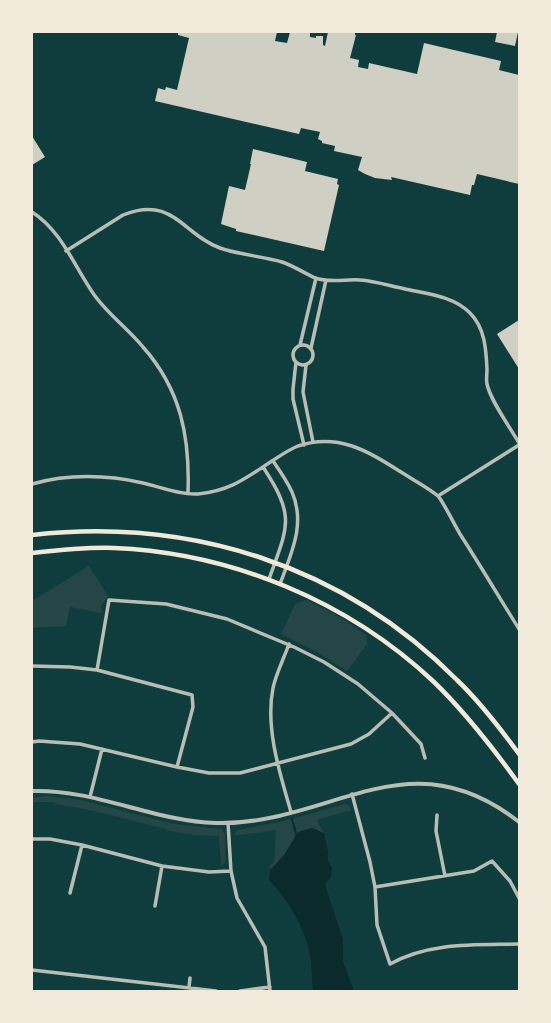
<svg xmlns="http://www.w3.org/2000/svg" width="551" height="1023" font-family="Georgia,serif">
<rect width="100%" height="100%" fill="#0f3d3e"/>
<path fill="#244646" d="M89,566L108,596L101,606L102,613L70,607L66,626L32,628V601Z
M306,600L342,618L366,635L367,644L347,671L317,652L281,634L295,604Z
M46,796L81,800L174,824L221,829L225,834V863L221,866L219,836L194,835L166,830V829C129,820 93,809 55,804V802H32V798Z
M346,804L350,807L351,810L320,819L317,821L324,833L328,851V861L332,867L331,877L325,884L343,939V961L354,991H313C311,977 312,961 308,947C302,923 286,898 269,880L270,865L274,862L276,830L234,836L237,830L280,822Z"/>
<path fill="#0a2a2b" d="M312,828L324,833L328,851V861L332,867L331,877L325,884L343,939V961L354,991H313C311,977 312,961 308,947C302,923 286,898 269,880L270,870L284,855L298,832Z"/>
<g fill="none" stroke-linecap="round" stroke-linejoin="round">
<path stroke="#0a2a2b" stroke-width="2" d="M292,819L297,837"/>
</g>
<path fill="#cfcfc3" d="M175,32H277L275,41L287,43L290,32H310V37L316,38V36H323V45L325,46L328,32H355V35H356L350,58L359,60L358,67L368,69L369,63L417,74L424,43L501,61L499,70L519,75V184L477,174L474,185H472L470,195L391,177L392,180L375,178L365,174L358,170L362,157L334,151L335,146L322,143V141L318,139L320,132L301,128L299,134L155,101L158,88L165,90L166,87L177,90L189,38L178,35V33Z
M497,32H518L515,46L495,42Z
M32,136L45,157L32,165Z
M253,149L307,162L305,171L338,179L337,184L339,185L324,251L236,231V229L221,224L229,186L245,190L251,164H250Z
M519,320V369L497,334Z"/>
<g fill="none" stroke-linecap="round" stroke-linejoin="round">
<path stroke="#b8beb3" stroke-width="3.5" d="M32,212C62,231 75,268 95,296C109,315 128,329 143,347C181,390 190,437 188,493
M66,251L123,215C173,195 182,234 220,248C240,255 262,256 282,262C294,266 304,273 315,278C329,283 346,279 360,280C375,281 390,286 405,289C427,294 453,296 470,313C485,328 486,349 487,369C487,374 486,380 487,384C491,402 510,427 519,443
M293 355a10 10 0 1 1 20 0a10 10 0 1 1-20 0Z
M300,345L316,278
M311,348L326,280
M296,362L293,389V399L304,445
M306,365L303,392L313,442
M273,461C280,471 287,481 292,492C306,524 291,554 280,584
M263,467C296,517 288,526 269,579
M32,484C68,474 107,475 143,483C161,487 180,495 198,494C230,491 246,478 272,461C280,456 288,450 298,446C342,431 373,455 409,477C417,482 433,491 439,497C447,509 453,522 460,534C480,565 499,597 519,629
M438,496L519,445
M289,644C284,658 276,674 273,688C265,728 280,774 291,812
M32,666L70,667L97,670L192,695L193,707L177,767
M97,670L109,600L166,604L227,619L294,647L324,662L358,684L392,713L421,744L425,758
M32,742L39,741L80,744L177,767L209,773H240L351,744L369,734L392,713
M352,794L370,862L375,887L377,925L390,964C429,942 475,945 519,944
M90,797L102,749
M437,815L436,831L445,876
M228,823L231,871L237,898L265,947L270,991
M32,839H50L82,845L162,866L209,872L231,871
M375,887L474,871L492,861L510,881L519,898
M70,893L82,845
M155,906L162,866
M32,970L216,991
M189,987L190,978
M240,991L270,987"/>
<path stroke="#b8beb3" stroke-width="4" d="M32,791C95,789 153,821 216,823C330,826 407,734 519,822"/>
<path stroke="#f1e9da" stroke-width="4.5" d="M32,535C191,517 344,566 457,680C480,702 500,728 519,754
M32,553C59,550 86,547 114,548C232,553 348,601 434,682C466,713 493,748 519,784"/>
</g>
<rect width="551" height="1023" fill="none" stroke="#f1e9da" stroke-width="66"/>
</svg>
